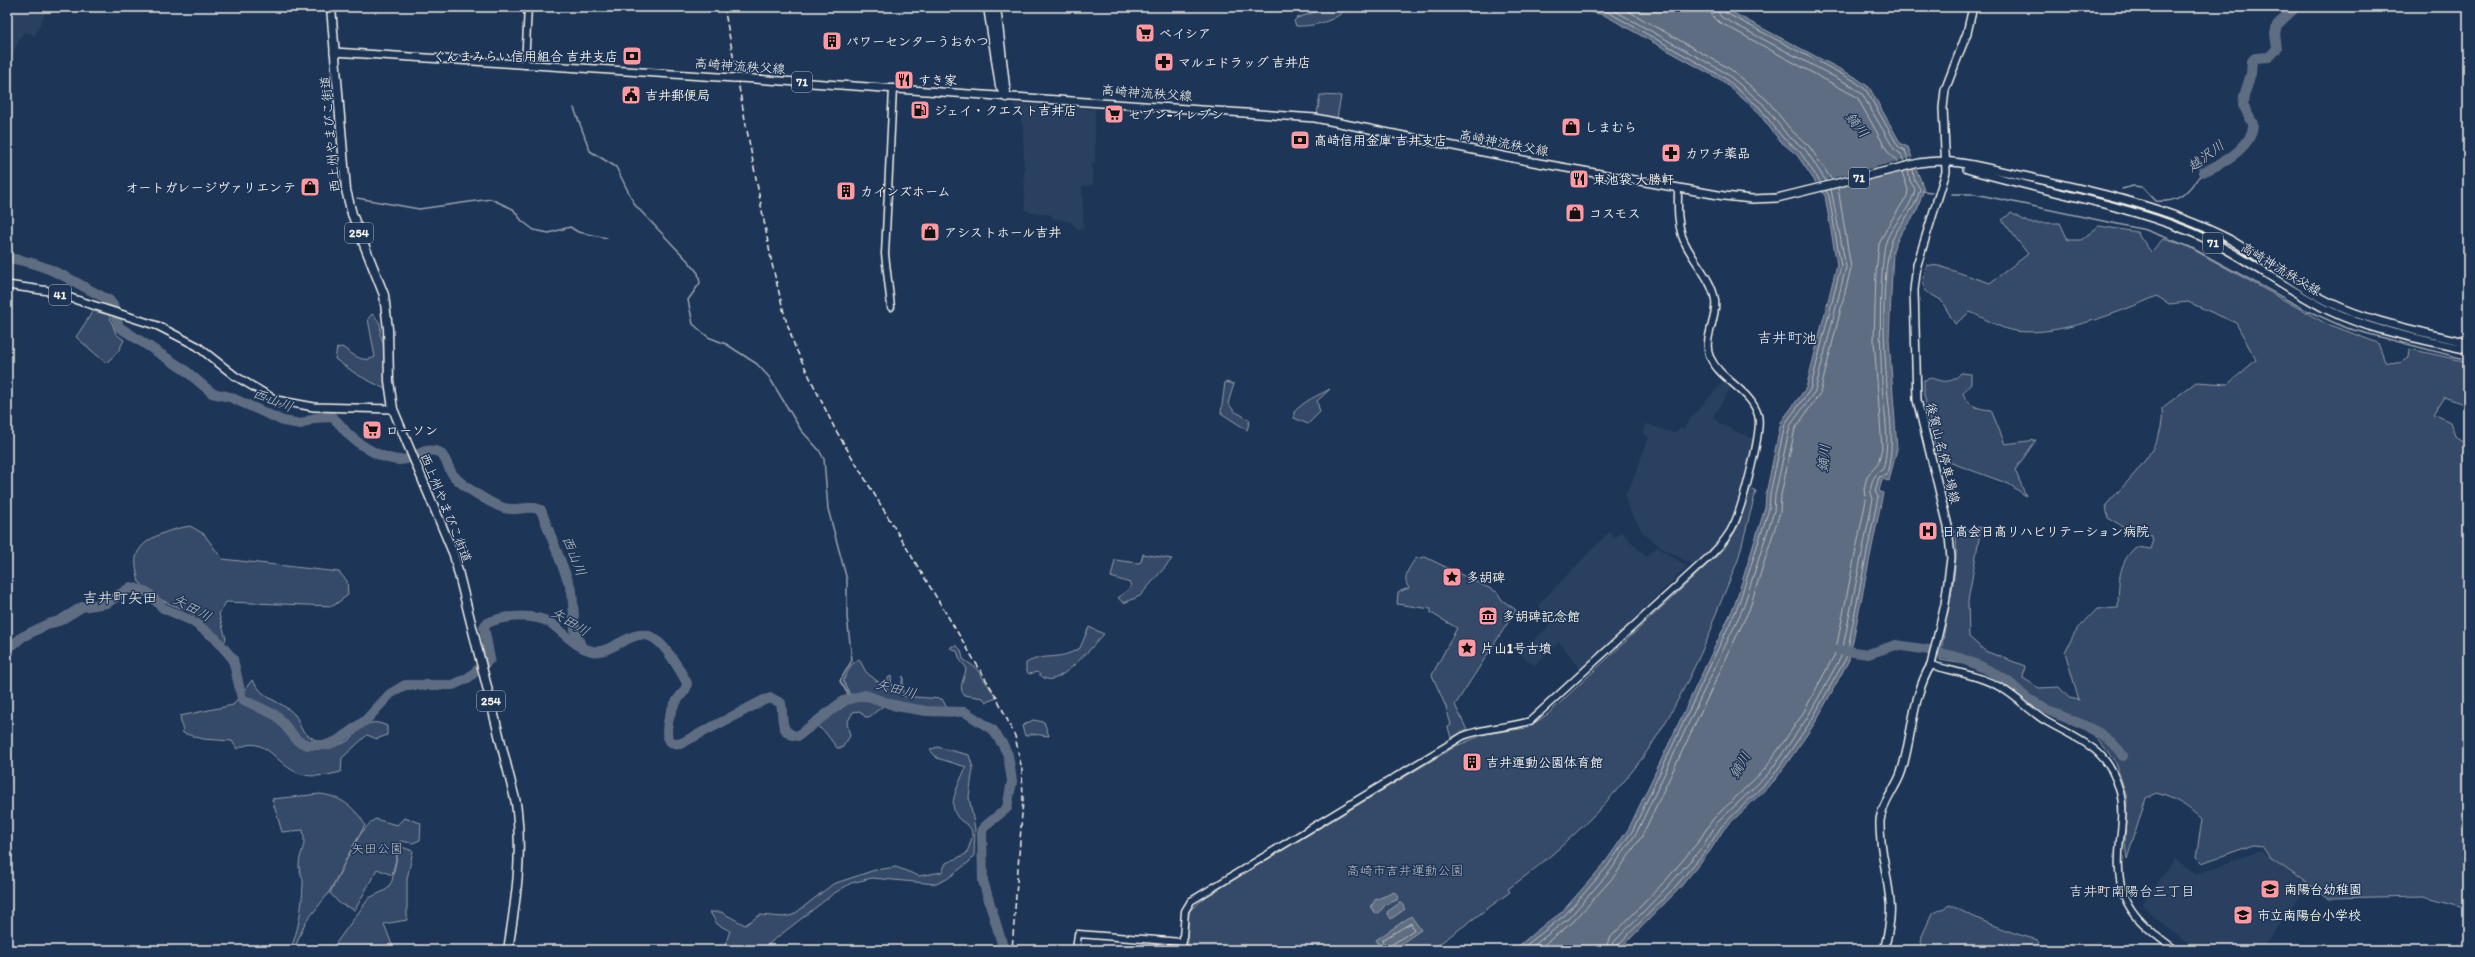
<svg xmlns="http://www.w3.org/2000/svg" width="2475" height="957" font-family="Itim,'Klee One',sans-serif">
<rect width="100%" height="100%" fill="#1d3557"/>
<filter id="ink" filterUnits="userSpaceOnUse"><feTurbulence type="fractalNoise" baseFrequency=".025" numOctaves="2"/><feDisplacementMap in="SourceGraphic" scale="8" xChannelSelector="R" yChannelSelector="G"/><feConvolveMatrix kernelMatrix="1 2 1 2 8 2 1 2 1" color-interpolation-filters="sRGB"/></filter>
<g filter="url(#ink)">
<path fill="#2a4060" d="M7,7H48L35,36L24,31L10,58L7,56Z
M1012,104L1095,109V164H1092L1093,185L1082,186L1084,229H1077L1071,222L1052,218V215L1032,213L1025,210L1023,131L1021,119Z
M1724,381L1731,387L1713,417L1720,424L1754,439L1732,522L1715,547L1695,566L1662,548L1644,534L1629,510L1625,496L1635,475L1649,437L1644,434L1645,426L1647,424L1673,433L1681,427L1683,429L1695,413Z
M1621,531L1646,557L1657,547L1687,566L1582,671L1559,642L1534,665L1519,653L1545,630L1551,622L1538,605L1609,532L1614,538Z
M2259,850L2308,886L2261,950H2196L2154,917L2142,904L2175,859L2195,873L2204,872Z"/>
<path fill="#354a67" stroke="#949ea8" d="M1330,7H1347C1338,21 1312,27 1296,26L1294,21L1297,18Z
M1320,95L1341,96L1337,118L1317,115Z
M2011,213L2029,223H2060L2068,240H2081L2099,226L2137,232L2151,252L2163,239L2185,245L2325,323L2378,343L2385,362L2399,363L2409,358L2410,349L2468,362V406L2445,397L2434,414L2450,422L2455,436L2468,445V908L2424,896L2329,898L2270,858L2262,846L2253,845L2202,863L2196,857L2202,820C2188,806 2175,798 2156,793L2146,798L2127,859L2125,843L2127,798L2116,763L2093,734L2068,721L2045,703L1970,665L1940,660C1945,617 1959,575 1956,531L1981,527L1968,601L1969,637L1985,651L2025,666L2023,678L2039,688L2059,687L2069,698L2079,700L2065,652L2075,632L2097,609L2118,608C2119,584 2117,563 2136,547L2151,549L2153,543L2152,536L2128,529L2108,518L2106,505C2129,479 2167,446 2162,408L2196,382L2228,384L2256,360L2236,323L2188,302L2169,304L2157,296C2119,313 2056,337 2015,331C2000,329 1983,317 1970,312L1955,324L1941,300L1925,291L1923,279L1927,265L1939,266L1990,283L2028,254L2002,220Z
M93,311L109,315L116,334L124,340L118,352L106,363L76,337Z
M372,314C379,320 382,325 380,334L383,342L387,390L356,374L335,359L337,348L342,347C353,354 362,364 375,357L368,319Z
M1961,373L1971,374V384L1963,393C1967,406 1979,409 1991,410L2005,444L2036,440L2015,470L2026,496L2009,484L1938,458L1924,394V380L1932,378C1943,383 1953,383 1961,373Z
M1225,382L1234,384L1228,403L1234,411L1250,420L1247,430L1221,413Z
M1330,389L1317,401L1320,412L1308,424L1294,418V412C1305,400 1317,396 1330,389Z
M1750,488L1756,491L1738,560L1713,621L1711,631C1693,671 1674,711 1650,747C1613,801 1561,851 1508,889L1510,892L1431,950H1196L1187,942L1189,911L1207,896L1456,746L1485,734L1527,728L1548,714L1724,549L1738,526Z
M190,526L204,534L222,559L339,572L347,581L348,595L333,606L226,602L219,614L226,639L223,644C208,644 205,627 196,617C187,608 177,608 166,602C156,598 147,588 139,582C137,573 134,562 137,554C144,536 174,529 190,526Z
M1143,554L1172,559L1140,596L1124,603L1118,598L1131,587L1130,583L1111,577L1115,560L1138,563L1141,562Z
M1425,557L1497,592L1502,600L1516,610L1455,705L1467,730L1451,738L1448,727L1451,725L1446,707L1432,675L1457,628L1431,613V609L1397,604L1398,592L1409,588C1401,578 1410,567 1415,559Z
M1089,627L1104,634C1093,646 1068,675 1053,679C1046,681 1041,676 1037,672L1029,674L1026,671V663C1046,652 1057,662 1080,648Z
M952,646H957L961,650L963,659L976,668L997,698L986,702L983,698L964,695C957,685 966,678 966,667L960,660L957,651L950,648Z
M859,659L866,672L887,689L888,678L891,676L892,691L901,689L903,676V696L942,699L947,708H928L891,700L869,717H865L860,711L853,712L847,723L850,736L842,748H837L825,732L817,726L853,700L843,681L851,665Z
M252,680C256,685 260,691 264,694C274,702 286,705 295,715C299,719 299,727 303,731C309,738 325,745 334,745C357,746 359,712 387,726V735L377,739L367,735L342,758L341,772C329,775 313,778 301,774C276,767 266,732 237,749L232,741L203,739L183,733L180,716L233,705Z
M1033,720L1044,722L1049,736L1032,734L1025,736L1022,726Z
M937,747L969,755L973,768L969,797L975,829L974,855L969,862L947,879L936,884L872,878L851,883L833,894L761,950H723L730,931L717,924L710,912H721L745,925L760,915L783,917L793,915L833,884L875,870L896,867L919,876L942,872L946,863L966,854C984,815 956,832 953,805C953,794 962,777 966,767L937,758L930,750Z
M320,794C340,796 356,808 365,825L328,894L305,923L294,950H290C299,930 302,906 303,884C304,878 299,872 299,866C299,852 307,848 303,830L282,832L272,799Z
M404,818L421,823L420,840L413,843L400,841L399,846L413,851L407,879V920L384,924L394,950H331L369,898L386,890L392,881L399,847L392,875L377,869L355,910L340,904L330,893C343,869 353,836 375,819L397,825Z
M1950,905C1979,920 2006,932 2038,940L2040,950H1920L1922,936L1932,914Z"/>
<path fill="#5e6d82" stroke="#9aa2ab" d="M1566,7H1722L1855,77L1869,87L1901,144L1908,147L1924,189L1916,213L1901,233L1893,250L1889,339L1897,449L1889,481L1882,479L1879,491L1883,493L1849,660L1815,723L1776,779L1724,829L1710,851L1678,890L1619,950H1514L1536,931L1562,912L1604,864L1629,828L1735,604L1765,508L1766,494L1781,422L1806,388L1837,265L1825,196L1797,155L1780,141L1756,110L1721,80L1604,15Z
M1394,892L1398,895L1397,900L1385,905L1379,913H1374L1371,907L1375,900Z
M1401,902L1405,909L1391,919L1387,912Z
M1411,916L1421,930L1392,950H1382L1376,940Z"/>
<path fill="#1d3557" d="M1914,157L1918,167L1820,192L1814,183Z"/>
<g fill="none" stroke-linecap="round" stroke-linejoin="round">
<path stroke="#b8bcbf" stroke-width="1" d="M1578,7L1606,11L1723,77L1759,107L1783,138L1800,152L1821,183
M1608,7L1726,73L1763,104L1787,135L1805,149L1826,181
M1621,7L1730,69L1767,100L1791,130L1809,146L1832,180
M1710,7L1712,15L1719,22L1857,97L1888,152L1898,163
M1716,7L1721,17L1850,85L1862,94L1894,149L1901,154L1904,162
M1721,7L1724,12L1853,80L1866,90L1898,146L1905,151L1909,161
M1385,950L1382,940L1411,923L1414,930L1391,945L1390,950
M1520,950L1565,915L1607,867L1633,830L1738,606L1769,509L1770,494L1785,424L1810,390L1841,266L1829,196L1826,191
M1528,950L1569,918L1611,870L1637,832L1743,608L1774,511L1775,495L1790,426L1815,391L1846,267L1831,189
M1537,950L1573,922L1616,874L1642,836L1749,610L1780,512L1781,495L1795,429L1820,393L1851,268L1838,188
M1605,950L1609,939L1667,879L1698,842L1713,819L1765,769L1802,715L1835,654L1866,500L1864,490L1867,476L1878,464L1882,448L1874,340L1876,273L1879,244L1888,226L1907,196L1908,190L1902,172
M1611,950L1614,942L1671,883L1703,846L1717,823L1769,773L1807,718L1841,657L1873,499C1868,488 1872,475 1883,469C1891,441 1884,414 1882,385C1880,340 1879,296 1884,251C1886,227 1911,213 1915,189L1910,181L1908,170
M1616,950L1617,946L1675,887L1707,849L1721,827L1773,776L1811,721L1846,658L1878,497L1875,491L1879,477L1887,475C1895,443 1890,419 1887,387C1884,343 1881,294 1889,250C1893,227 1915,214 1920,189L1914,179L1913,169"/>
<path stroke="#9aa2ab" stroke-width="1.5" d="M574,108L590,151L616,167L635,205L689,262L698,273L700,283L688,300L693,324L708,337L726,344L757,364L769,377L801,430L819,450L824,459L828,509L847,580V617L852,660L840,681L851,699
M2122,189L2133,186L2142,187L2155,201C2183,203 2187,191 2203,172
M1922,191L1932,192
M1952,194H1975L2146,230L2190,247L2304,309L2346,328L2468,360
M357,198L419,209L491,199L513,209L522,221L534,230L549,233L570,227L578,232L607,238"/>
<path stroke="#5e6d82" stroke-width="10" d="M2203,172C2222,164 2253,147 2253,124L2243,105L2244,96L2251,74L2252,61L2255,58L2269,57L2277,49L2275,34L2277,25L2296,7
M7,258C46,262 75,283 109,300L113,305L119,327L185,370L212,393L230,397L283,421L301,424L315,418L332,417C339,422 343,429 349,435C362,447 389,464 407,459C420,455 425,447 439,452C447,458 447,467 453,475C462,486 491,504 504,508C517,512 529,504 541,510L572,591L575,629L581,646
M7,645L14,644L22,637L48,624L59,621L82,607L107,603L131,587L147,592L163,608L192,621L215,638L233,659L242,699L277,716L298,741L308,745H327L337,741L366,720L390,694L405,685H453L468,678L490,659L484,627L486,624C501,615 534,614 549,622C563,631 574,647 592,651C612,655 630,629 649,636C663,640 680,670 687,683C687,691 680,695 676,702C670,711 665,728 668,739L671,742L680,744L764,700L771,698L781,703C784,717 778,734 798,736L843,701L865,695L896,706L926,711L965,712L993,730L1003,745L1008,755L1012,781L1007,808L984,827L982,832L983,881L1004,950
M1839,650L1868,654L1896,645L1929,650
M1940,653C1964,658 1989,669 2010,683C2016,688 2022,695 2028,699C2059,721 2101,722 2123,756"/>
<g stroke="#f4f1e8" stroke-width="9">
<path id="tertiary" d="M525,65L528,7
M891,307L885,254L893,88
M1931,665C1955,672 1982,676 2003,689C2018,698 2030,711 2044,720C2079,741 2108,746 2120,792C2124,807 2122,824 2120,840C2114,898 2129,917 2176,950
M1076,950L1078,934L1182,942
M1182,950L1185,911L1191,901L1463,736C1485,727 1508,728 1530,721L1711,555C1720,546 1729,536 1734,524C1742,507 1763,430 1758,415C1751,390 1720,380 1710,357C1702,340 1718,318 1715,300C1711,276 1690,259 1682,236C1677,220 1678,204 1678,188"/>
</g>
<g stroke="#f4f1e8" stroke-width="10">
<path id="secondary" d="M1884,950C1888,935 1892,918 1890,902C1888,874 1879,849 1880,821C1881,805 1896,788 1901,773C1912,740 1912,695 1931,665L1945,604L1951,558L1948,526L1917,400L1914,290L1917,265L1946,172L1943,108L1945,90L1967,33L1973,7"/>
</g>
<g stroke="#f4f1e8" stroke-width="10">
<path id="primary" d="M334,52L734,78
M740,78L1315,118L1533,162L1724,196L1752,199L1777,198L1919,163C1951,157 1984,168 2015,174C2087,190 2163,205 2229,239C2263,258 2293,285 2329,302C2372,323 2421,331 2468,343
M1967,169C2040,191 2115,202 2186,230C2237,250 2280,286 2328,310C2371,331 2422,339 2468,350
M7,285L49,291L158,326L197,346L235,376L276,400L314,407L393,409"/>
</g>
<g stroke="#f4f1e8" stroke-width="11">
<path id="trunk" d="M331,7L346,190L352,214L384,295L388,329L389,381L393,409L454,555L516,803C523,854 516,900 508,950
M988,7L1000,86L1006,97
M996,7L1006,95"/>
</g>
<use href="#tertiary" stroke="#1d3557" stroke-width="6"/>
<use href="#secondary" stroke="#1d3557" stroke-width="7"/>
<use href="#primary" stroke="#1d3557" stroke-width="7"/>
<use href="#trunk" stroke="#1d3557" stroke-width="8"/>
<path stroke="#f4f1e8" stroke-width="1.5" stroke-dasharray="6 3" stroke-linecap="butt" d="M724,7L772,264L785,317L795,347L835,429L997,698L1015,736L1022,770L1023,800L1012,950"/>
<g stroke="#f4f1e8" stroke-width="10" stroke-linecap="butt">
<path id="primary-bridge" d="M734,78H740"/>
</g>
<use href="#primary-bridge" stroke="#1d3557" stroke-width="7"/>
</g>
</g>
<defs>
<g id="supermarket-square" transform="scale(1)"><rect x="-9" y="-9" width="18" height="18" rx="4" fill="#ff9aa2" stroke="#1d3557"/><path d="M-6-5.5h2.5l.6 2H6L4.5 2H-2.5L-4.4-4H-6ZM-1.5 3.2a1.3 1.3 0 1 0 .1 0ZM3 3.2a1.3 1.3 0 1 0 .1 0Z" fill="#111"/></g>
<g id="building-square" transform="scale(1)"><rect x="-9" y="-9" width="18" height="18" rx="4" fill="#ff9aa2" stroke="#1d3557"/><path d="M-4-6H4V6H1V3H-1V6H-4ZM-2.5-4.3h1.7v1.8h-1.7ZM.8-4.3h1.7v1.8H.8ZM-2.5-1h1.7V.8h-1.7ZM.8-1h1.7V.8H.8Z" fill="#111"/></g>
<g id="bank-square" transform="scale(1)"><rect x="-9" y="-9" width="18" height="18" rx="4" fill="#ff9aa2" stroke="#1d3557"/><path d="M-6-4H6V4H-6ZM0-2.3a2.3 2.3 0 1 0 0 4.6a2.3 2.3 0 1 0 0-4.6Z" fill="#111"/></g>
<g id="pharmacy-square" transform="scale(1)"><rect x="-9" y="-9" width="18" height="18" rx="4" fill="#ff9aa2" stroke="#1d3557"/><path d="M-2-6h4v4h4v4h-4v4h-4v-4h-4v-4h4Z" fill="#111"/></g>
<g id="restaurant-square" transform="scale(1)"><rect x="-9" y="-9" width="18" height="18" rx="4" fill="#ff9aa2" stroke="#1d3557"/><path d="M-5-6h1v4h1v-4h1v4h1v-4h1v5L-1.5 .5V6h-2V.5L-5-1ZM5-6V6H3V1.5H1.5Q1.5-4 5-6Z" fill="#111"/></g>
<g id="civic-square" transform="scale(1)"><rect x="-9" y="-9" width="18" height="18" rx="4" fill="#ff9aa2" stroke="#1d3557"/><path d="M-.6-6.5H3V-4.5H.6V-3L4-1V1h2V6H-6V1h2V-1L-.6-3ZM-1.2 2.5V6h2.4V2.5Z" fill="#111"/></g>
<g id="fuel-square" transform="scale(1)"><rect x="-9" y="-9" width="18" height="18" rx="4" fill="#ff9aa2" stroke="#1d3557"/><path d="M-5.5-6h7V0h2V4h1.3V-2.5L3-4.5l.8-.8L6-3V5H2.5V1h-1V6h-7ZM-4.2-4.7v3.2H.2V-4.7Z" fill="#111"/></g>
<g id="shop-square" transform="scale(1)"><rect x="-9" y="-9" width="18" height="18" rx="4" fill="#ff9aa2" stroke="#1d3557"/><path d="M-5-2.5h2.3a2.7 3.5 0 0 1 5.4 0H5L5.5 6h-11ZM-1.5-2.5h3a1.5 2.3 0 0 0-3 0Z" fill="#111"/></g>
<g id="hospital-square" transform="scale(1)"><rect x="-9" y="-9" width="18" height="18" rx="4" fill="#ff9aa2" stroke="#1d3557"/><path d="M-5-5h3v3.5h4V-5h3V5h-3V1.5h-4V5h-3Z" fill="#111"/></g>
<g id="sight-square" transform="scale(1)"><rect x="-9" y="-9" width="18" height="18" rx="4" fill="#ff9aa2" stroke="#1d3557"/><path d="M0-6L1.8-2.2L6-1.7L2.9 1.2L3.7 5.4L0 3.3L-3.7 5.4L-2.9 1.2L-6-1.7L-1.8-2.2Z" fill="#111"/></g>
<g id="museum-square" transform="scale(1)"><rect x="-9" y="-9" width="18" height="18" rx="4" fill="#ff9aa2" stroke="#1d3557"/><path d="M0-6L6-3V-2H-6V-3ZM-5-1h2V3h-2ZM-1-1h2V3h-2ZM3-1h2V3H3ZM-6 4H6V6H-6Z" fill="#111"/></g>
<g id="school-square" transform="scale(1)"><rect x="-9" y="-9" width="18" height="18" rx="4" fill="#ff9aa2" stroke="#1d3557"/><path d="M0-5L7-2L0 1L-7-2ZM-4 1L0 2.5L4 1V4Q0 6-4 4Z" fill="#111"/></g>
</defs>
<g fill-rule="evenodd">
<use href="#supermarket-square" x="1145" y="33"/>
<use href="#building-square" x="832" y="41"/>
<use href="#bank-square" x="632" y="56"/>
<use href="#pharmacy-square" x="1164" y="62"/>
<use href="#restaurant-square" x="904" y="80"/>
<use href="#civic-square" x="631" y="95"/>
<use href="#fuel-square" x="920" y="110"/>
<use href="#supermarket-square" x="1114" y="114"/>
<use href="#shop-square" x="1571" y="127"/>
<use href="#bank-square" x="1300" y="140"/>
<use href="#pharmacy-square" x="1671" y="153"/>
<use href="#restaurant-square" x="1579" y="179"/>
<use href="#shop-square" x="310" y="187"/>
<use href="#building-square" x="846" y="191"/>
<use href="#shop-square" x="1575" y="213"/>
<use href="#shop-square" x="930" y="232"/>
<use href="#supermarket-square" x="372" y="430"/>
<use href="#hospital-square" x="1928" y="531"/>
<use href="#sight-square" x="1452" y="577"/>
<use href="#museum-square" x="1488" y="616"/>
<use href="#sight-square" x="1467" y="648"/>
<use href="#building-square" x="1472" y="762"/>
<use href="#school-square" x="2270" y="889"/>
<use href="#school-square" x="2243" y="915"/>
</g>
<g text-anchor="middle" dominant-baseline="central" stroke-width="3" stroke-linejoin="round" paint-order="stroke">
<g fill="#1d3557" stroke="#b4b9bc" stroke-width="1">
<rect x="792" y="72" width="20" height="20" rx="3"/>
<rect x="1849" y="168" width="20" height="20" rx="3"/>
<rect x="345" y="223" width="28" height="20" rx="3"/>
<rect x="2203" y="233" width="20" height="20" rx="3"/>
<rect x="49" y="285" width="22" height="20" rx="3"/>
<rect x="477" y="691" width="28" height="20" rx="3"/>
</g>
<g font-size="12" font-weight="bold" fill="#f4f1e8">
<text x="802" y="82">71</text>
<text x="1859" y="178">71</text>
<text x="359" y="233">254</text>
<text x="2213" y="243">71</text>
<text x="60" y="295">41</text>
<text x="491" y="701">254</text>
</g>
<g font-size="13" font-weight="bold" fill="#f4f1e8" stroke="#1d3557" text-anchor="start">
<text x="1159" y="33">ベイシア</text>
<text x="846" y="41">パワーセンターうおかつ</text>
<text x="618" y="56" text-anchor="end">ぐんまみらい信用組合 吉井支店</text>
<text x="1178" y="62">マルエドラッグ 吉井店</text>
<text x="918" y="80">すき家</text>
<text x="645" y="95">吉井郵便局</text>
<text x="934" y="110">ジェイ・クエスト吉井店</text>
<text x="1128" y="114">セブン-イレブン</text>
<text x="1585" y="127">しまむら</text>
<text x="1314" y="140">高崎信用金庫 吉井支店</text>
<text x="1685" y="153">カワチ薬品</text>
<text x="1593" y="179">東池袋 大勝軒</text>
<text x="296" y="187" text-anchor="end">オートガレージヴァリエンテ</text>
<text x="860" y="191">カインズホーム</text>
<text x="1589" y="213">コスモス</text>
<text x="944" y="232">アシストホール吉井</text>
<text x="386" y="430">ローソン</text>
<text x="1942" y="531">日高会日高リハビリテーション病院</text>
<text x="1466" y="577">多胡碑</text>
<text x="1502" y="616">多胡碑記念館</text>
<text x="1481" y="648">片山1号古墳</text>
<text x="1486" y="762">吉井運動公園体育館</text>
<text x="2284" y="889">南陽台幼稚園</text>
<text x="2257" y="915">市立南陽台小学校</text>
</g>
<g font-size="13" fill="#f4f1e8" stroke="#1d3557">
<text transform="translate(740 66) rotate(4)">高崎神流秩父線</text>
<text transform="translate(1147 93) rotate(4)">高崎神流秩父線</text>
<text transform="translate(330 134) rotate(-95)">西上州やまびこ街道</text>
<text transform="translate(1504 143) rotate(11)">高崎神流秩父線</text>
<text transform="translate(2281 269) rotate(31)">高崎神流秩父線</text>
<text transform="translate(1943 453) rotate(76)">後賀山名停車場線</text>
<text transform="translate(446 508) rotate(68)">西上州やまびこ街道</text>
</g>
<g font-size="13" fill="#bbbfc1" stroke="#1d3557">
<text x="377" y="848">矢田公園</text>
<text x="1405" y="870">高崎市吉井運動公園</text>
</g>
<g font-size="14" font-style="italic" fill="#c0c3c4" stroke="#1d3557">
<text transform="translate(1857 125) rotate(52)">鏑川</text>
<text transform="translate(2206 156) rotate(-37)">越沢川</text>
<text transform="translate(273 400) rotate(21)">西山川</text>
<text transform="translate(1824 458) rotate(-84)">鏑川</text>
<text transform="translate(574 556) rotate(68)">西山川</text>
<text transform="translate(192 608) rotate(29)">矢田川</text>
<text transform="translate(570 622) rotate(31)">矢田川</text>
<text transform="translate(896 689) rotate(15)">矢田川</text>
<text transform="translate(1740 765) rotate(-60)">鏑川</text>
</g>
<g font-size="14" fill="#f4f1e8" stroke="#1d3557">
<text x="2132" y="891">吉井町南陽台三丁目</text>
</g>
<g font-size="15" fill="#f4f1e8" stroke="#1d3557">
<text x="1787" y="338">吉井町池</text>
<text x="120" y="598">吉井町矢田</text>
</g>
</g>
<rect width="2475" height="957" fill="none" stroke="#1d3557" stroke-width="24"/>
<rect x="12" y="12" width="2451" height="933" fill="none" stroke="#f4f1e8" stroke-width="1.5" filter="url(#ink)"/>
</svg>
